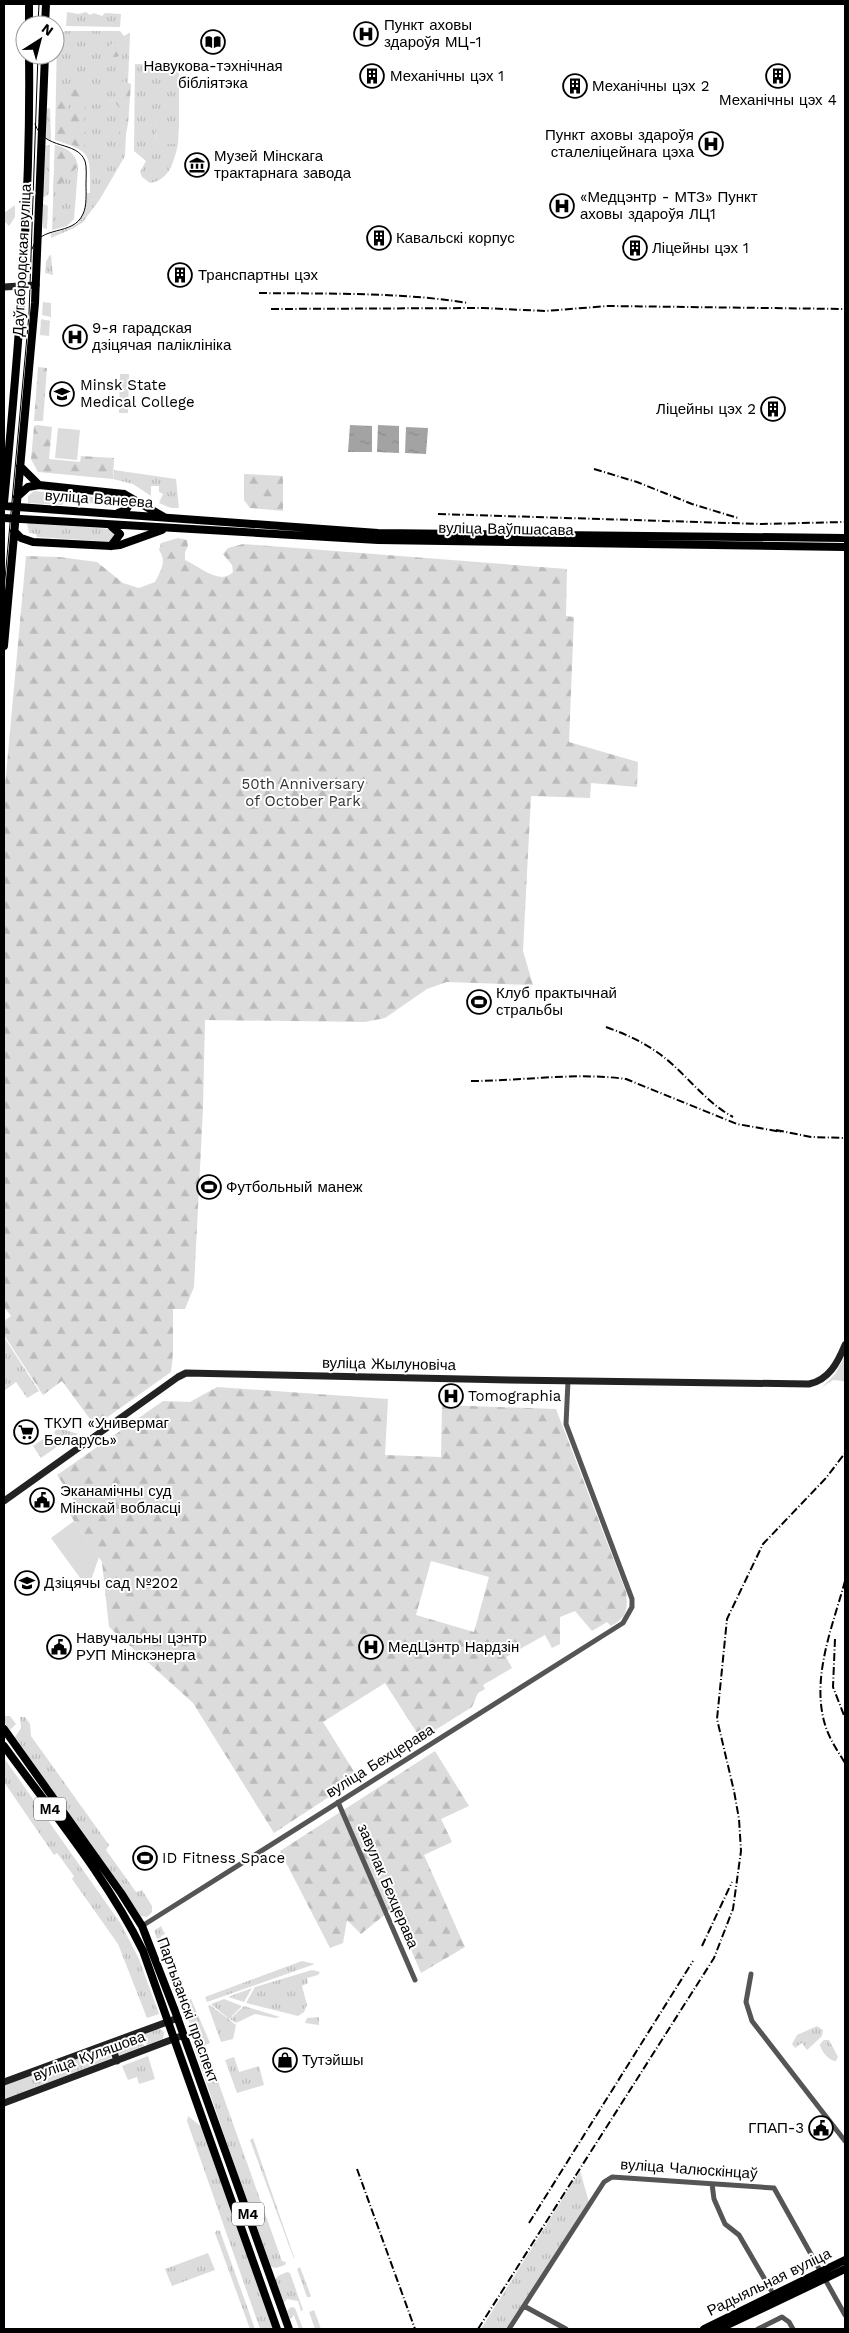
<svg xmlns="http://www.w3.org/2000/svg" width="849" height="2333" font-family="'Work Sans',sans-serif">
<defs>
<pattern id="grass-tufts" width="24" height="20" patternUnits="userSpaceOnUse" patternTransform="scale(1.25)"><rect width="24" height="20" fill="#dcdcdc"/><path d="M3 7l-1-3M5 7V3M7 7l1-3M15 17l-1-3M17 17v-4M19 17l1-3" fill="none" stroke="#bbb"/></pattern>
<pattern id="forest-firs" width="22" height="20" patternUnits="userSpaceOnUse" patternTransform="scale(1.25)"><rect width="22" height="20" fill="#dcdcdc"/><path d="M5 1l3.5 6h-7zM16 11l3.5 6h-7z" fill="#bbb"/></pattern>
<pattern id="water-ripples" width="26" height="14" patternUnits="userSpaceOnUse" patternTransform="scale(1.25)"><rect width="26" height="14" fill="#a3a3a3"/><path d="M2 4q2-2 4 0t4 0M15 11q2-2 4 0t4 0" fill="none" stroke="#8b8b8b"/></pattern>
</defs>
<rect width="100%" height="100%" fill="#fff"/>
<path fill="url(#grass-tufts)" d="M67,12L78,14L86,12L90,15L94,13L102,16L105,13L121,14L120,27L66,26Z
M65,31H120L124,36L129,33L130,34L125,156L100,199L83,222L74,228L51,238V233C79,227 85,222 87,193H90C90,155 93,152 55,140L57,37Z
M135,64L179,65V123H157L156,144H178C174,161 170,180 150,183L142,177L140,172L146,161L134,151Z
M50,108L51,141L45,137L46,109Z
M50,145L49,192L48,195L43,197L44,146Z
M55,145C69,149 76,154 78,169L74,219L67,226L52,230Z
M43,204L48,206L47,229L43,228Z
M15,205V217L9,226L4,221V213Z
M51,255L53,275L45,273L46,262L49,256Z
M43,302L51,303V317L42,315Z
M41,319L50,321L49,336L40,335Z
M114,470L176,479L179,508H171L159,503L163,494L159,492V486H151V496L133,484L113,479Z
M34,491L105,498V502L101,504L65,501L62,505L28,503V496Z
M27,523L112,529L116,533L112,542L37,537L36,534L29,533Z
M4,1337L39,1391L27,1398L16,1382L4,1391Z
M845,1356V1391L844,1381L833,1380L821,1388L835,1374Z
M59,1428L78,1434L71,1438L56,1436L54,1432Z
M46,1437L65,1441L41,1458L33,1446Z
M4,1716H10L16,1724L10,1730L4,1722Z
M20,1717H25L30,1724L31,1736L109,1845L106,1850L136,1892L142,1890L152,1906V1912L147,1917L141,1916L15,1737L21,1728Z
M4,1758L121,1924L139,1959L159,2014L147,2018L118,1944L72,1879L74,1876L57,1853L54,1855L4,1782Z
M161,1926L165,1934L161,1936L188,2000L191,1999L210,2043L205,2045L282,2261L286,2262L285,2265L276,2268L269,2266L192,2041L196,2039L154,1931Z
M302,1961L315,1964L207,2002L205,1997Z
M312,1970L320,1972L318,1975L307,1978L308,1983L302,1986L307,2005L304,2012L298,2016L246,2003L255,1987Z
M252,1988L244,2002L228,1997Z
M224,1999L242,2006L229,2019L211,2004Z
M210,2005L236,2025L233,2039L221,2042L208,2006Z
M244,2006L280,2017L275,2018L255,2014L236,2023L230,2019Z
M319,2017V2025L305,2023L307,2018Z
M817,2026L823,2030L822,2036L807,2050L802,2043L795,2048L792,2044L797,2035Z
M159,2028L164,2032L163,2039L147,2045L143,2033Z
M139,2035L144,2046L120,2055L118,2054L115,2045Z
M824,2040H829L838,2057L836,2061C829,2061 820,2050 820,2044Z
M107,2047L111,2057L110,2059L4,2099V2085Z
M148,2056L155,2079L139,2084L137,2077L128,2080L122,2066Z
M234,2057L239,2072L259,2066L264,2085L237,2093L225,2060Z
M188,2116L202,2127L273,2329H260L187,2121Z
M253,2138L294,2257V2259L250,2140Z
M580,2171L589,2202L507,2329H481Z
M217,2230L220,2231L255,2329H250L215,2233Z
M208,2253L215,2270L172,2286L165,2269Z
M300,2267L311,2296L310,2297H307L297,2269Z
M287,2272L290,2273L303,2310L301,2311L298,2301L287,2299L283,2304L275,2280L278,2276Z
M291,2307L295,2308L303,2329H299L294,2315L290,2319L287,2311Z
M314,2310L321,2329H315L309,2312Z"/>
<path fill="url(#forest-firs)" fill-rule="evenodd" d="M108 50a7 7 0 1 1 14 0a7 7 0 1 1-14 0Z
M123,81L131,84L128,124L124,144L119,142L118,138L123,111L116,104L117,97L113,90Z
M77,85L82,86L87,94L84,122L87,142L82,148L70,144L68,141L59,139L56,133L57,100L63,95L66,97L68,108L72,111L75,109L76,104L70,94L73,88Z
M55,145C66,148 76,153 78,166L53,192Z
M38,367L47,368L43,421H34Z
M37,425L52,427L49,459L80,462L81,456L114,458L113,479L38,472L31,459L34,426Z
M244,474L283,476V511L250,508L244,500Z
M178,538L187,540L188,546L185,552V560C199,566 220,586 233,572L232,565L223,554L228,548L243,544L567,569L566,616L574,617L569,742L638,762L637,787L591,783L590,798L531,796L523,951L533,985L447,982L427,989L385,1018L365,1022L205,1020L203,1108L194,1287L185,1309H173V1353L171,1372L95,1426L62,1381L43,1395L4,1335V1321L11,1316L4,1307V797L26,556L59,557L97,562L123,583L139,588L155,582C161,570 167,562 159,550L161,543Z
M217,1387L388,1399L385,1455L441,1457L442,1405L556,1409L626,1592C628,1610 627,1617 611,1626L607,1622L592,1631L575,1611L560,1617V1644L552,1648L545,1635L506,1657L512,1668L483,1685L485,1689L478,1693L472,1707L421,1739L385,1683L323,1722L358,1778L274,1833L193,1703L109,1627L102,1562L70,1515L79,1508L57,1475L163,1401L190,1402ZM431,1561L489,1577L474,1632L416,1615Z
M435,1751L469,1806L441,1819L452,1842L424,1855L465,1947L421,1973L393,1908L361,1934L347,1920L343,1943L330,1948L280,1851Z"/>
<path fill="#dcdcdc" d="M157,123H179L178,144H156Z
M120,374H129L128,413H119Z
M58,428L80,430L77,460L55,458Z
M74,1521L99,1557L89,1586H86L51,1538Z"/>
<path fill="url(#water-ripples)" d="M350,425L372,426V452H348Z
M378,425L399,426V453L377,452Z
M406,427L428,428L426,454L405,453Z"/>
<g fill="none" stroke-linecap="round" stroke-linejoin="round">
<path stroke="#555" stroke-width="5" d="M338,1802L415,1980
M142,1926L623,1623L632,1607V1599L566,1424L568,1381
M751,1974L746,2002L752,2021L845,2141
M712,2184L714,2199L725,2224L739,2235L771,2290
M524,2306L566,2329
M509,2329L604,2182L612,2177L774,2188L845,2315
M758,2329L782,2317L789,2322L793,2329"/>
<path stroke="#222" stroke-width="7" d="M4,287L36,285
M4,1501L178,1377L186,1373L509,1380L809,1384C829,1380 838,1362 845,1345
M111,2043L117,2061
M4,2082L178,2018
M4,2103L184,2035"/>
<path stroke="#000" stroke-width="8" d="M29,25V4
M45,25L46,4
M20,466L39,485
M17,497L28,487L39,485L124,494L164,517
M4,503C18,354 31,205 29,55
M4,506L378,533L845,538
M118,513L126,510L129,505L124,494
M4,518L378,540L845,547
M14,531L21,538L33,542L111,546L120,545L162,530
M111,546L120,534L111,526
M4,646L35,303L45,55
M4,1729L121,1893L142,1926L175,2011L289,2329
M4,1746C52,1812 107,1878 143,1951L277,2329
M704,2329L845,2260
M719,2329L845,2269"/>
<path stroke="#000" stroke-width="1" d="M38,25L39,4
M32,249C40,224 73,237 83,214C87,206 86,193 86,184C86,177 87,167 85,161C77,140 44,151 35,124
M4,590L29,314L38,55"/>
<path stroke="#000" stroke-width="2" stroke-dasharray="8 2.5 1 2.5" stroke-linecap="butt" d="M259,293C329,294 400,292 468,303
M271,309L483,308L545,311L608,306L845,309
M594,469L637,482L692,504L738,518
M438,514L762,524L845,522
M606,1027C631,1036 652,1046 672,1064C692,1082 709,1104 733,1117
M471,1081C522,1081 575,1072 626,1079L737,1124L782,1132
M776,1130L811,1137L845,1138
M845,1581C833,1625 812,1675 824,1721C828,1737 837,1750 845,1763
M835,1639L833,1687L845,1718
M702,1946L732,1882
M357,2169L415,2329
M529,2223L693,1961
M478,2329L714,1958L733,1909L741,1851L739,1819L734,1791L717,1719L727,1619L763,1544L826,1478L845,1453"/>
</g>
<defs>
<g id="hospital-ring" transform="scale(1.25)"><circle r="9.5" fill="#fff" stroke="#000" stroke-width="1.5"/><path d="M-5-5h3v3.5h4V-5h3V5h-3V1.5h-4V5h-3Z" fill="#000"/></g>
<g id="library-ring" transform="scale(1.25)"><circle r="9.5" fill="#fff" stroke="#000" stroke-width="1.5"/><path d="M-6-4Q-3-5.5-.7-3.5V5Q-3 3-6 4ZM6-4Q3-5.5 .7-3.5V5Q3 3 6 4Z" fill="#000"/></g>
<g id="building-ring" transform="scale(1.25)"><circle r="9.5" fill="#fff" stroke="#000" stroke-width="1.5"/><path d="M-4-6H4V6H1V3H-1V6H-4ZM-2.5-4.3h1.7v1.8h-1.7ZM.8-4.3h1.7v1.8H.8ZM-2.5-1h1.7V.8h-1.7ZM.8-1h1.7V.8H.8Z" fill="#000"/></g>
<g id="museum-ring" transform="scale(1.25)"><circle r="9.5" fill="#fff" stroke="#000" stroke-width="1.5"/><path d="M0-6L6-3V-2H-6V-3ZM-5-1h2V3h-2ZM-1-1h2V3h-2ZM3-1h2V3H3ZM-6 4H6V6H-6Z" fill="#000"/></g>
<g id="university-ring" transform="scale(1.25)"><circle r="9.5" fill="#fff" stroke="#000" stroke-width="1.5"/><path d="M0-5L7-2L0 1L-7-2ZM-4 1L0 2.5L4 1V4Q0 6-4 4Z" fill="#000"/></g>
<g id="stadium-ring" transform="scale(1.25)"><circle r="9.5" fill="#fff" stroke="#000" stroke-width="1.5"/><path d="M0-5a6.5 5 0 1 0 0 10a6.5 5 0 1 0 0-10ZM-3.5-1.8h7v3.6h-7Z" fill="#000"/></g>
<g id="supermarket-ring" transform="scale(1.25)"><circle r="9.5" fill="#fff" stroke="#000" stroke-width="1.5"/><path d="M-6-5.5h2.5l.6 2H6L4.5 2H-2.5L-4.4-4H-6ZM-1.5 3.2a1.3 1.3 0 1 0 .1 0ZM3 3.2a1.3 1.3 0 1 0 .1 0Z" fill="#000"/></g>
<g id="civic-ring" transform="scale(1.25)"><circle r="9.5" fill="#fff" stroke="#000" stroke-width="1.5"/><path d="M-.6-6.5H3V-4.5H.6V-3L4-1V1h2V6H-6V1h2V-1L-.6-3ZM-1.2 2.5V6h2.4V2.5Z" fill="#000"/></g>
<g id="school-ring" transform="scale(1.25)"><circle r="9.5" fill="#fff" stroke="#000" stroke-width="1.5"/><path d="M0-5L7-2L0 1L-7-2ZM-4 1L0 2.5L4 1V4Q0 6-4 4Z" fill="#000"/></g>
<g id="shop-ring" transform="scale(1.25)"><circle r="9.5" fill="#fff" stroke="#000" stroke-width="1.5"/><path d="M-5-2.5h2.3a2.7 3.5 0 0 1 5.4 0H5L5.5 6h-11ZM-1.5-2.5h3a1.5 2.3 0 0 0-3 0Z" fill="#000"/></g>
</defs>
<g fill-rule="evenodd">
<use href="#hospital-ring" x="366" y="34"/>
<use href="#library-ring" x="213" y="42"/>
<use href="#building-ring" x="372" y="76"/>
<use href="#building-ring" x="778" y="76"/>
<use href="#building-ring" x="575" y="86"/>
<use href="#hospital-ring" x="711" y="144"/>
<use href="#museum-ring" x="197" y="165"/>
<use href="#hospital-ring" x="562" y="206"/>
<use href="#building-ring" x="379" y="238"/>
<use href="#building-ring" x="635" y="248"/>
<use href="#building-ring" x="180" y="275"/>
<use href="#hospital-ring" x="75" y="337"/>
<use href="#university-ring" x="62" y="394"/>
<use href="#building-ring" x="773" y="409"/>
<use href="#stadium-ring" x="479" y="1002"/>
<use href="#stadium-ring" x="209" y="1187"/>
<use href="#hospital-ring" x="451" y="1396"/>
<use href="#supermarket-ring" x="26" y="1432"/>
<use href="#civic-ring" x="42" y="1500"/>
<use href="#school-ring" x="27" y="1583"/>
<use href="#civic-ring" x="59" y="1647"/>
<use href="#hospital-ring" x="371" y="1647"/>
<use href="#stadium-ring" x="145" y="1858"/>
<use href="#shop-ring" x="285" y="2060"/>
<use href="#civic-ring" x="821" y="2128"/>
</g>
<g text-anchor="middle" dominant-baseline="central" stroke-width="4" stroke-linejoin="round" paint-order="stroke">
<g fill="#fff" stroke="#4c4c4c" stroke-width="1">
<rect x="34" y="1797.5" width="32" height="23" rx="4"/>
<rect x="232" y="2202.5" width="32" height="23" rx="4"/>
</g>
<g font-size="14" font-weight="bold" fill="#000">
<text x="50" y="1809">М4</text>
<text x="248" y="2214">М4</text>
</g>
<g font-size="15" fill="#000" stroke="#fff" text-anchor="start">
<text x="384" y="25">Пункт аховы<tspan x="384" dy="17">здароўя МЦ-1</tspan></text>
<text x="213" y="66" text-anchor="middle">Навукова-тэхнічная<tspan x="213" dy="17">бібліятэка</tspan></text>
<text x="390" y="76">Механічны цэх 1</text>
<text x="592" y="86">Механічны цэх 2</text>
<text x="778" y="100" text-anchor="middle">Механічны цэх 4</text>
<text x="694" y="135" text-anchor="end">Пункт аховы здароўя<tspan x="694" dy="17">сталеліцейнага цэха</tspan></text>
<text x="214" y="156">Музей Мінскага<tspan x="214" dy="17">трактарнага завода</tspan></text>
<text x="580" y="197">«Медцэнтр - МТЗ» Пункт<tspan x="580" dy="17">аховы здароўя ЛЦ1</tspan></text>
<text x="396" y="238">Кавальскі корпус</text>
<text x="652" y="248">Ліцейны цэх 1</text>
<text x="198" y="275">Транспартны цэх</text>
<text x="92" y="328">9-я гарадская<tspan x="92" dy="17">дзіцячая паліклініка</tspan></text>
<text x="80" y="385">Minsk State<tspan x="80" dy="17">Medical College</tspan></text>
<text x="756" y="409" text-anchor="end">Ліцейны цэх 2</text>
<text x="496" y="993">Клуб практычнай<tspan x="496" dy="17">стральбы</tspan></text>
<text x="226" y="1187">Футбольный манеж</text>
<text x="468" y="1396">Tomographia</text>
<text x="44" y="1423">ТКУП «Универмаг<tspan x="44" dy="17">Беларусь»</tspan></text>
<text x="60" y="1491">Эканамічны суд<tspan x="60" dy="17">Мінскай вобласці</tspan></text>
<text x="44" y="1583">Дзіцячы сад №202</text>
<text x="76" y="1638">Навучальны цэнтр<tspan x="76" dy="17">РУП Мінскэнерга</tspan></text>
<text x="388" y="1647">МедЦэнтр Нардзін</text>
<text x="162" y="1858">ID Fitness Space</text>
<text x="302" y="2060">Тутэйшы</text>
<text x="804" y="2128" text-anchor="end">ГПАП-3</text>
</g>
<g font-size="15" fill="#000" stroke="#fff">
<text transform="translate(22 260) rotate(-87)">Даўгабродская вуліца</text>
<text transform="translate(99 499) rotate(4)">вуліца Ванеева</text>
<text transform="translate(506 529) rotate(1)">вуліца Ваўпшасава</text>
<text transform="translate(389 1364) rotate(1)">вуліца Жылуновіча</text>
<text transform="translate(380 1761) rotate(-32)">вуліца Бехцерава</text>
<text transform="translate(388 1886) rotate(67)">завулак Бехцерава</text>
<text transform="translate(188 2010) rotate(70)">Партызанскі праспект</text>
<text transform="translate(89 2056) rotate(-20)">вуліца Куляшова</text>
<text transform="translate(689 2169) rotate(4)">вуліца Чалюскінцаў</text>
<text transform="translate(769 2282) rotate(-26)">Радыяльная вуліца</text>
</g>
<g font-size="15" fill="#333" stroke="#fff">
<text x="303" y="784">50th Anniversary<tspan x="303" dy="17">of October Park</tspan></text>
</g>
</g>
<rect width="849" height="2333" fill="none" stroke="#000000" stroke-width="10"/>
<g transform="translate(40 40) rotate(36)"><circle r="24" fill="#ffffff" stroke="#999999"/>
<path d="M0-4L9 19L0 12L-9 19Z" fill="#000000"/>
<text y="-8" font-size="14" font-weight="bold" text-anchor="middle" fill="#000000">N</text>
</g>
</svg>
